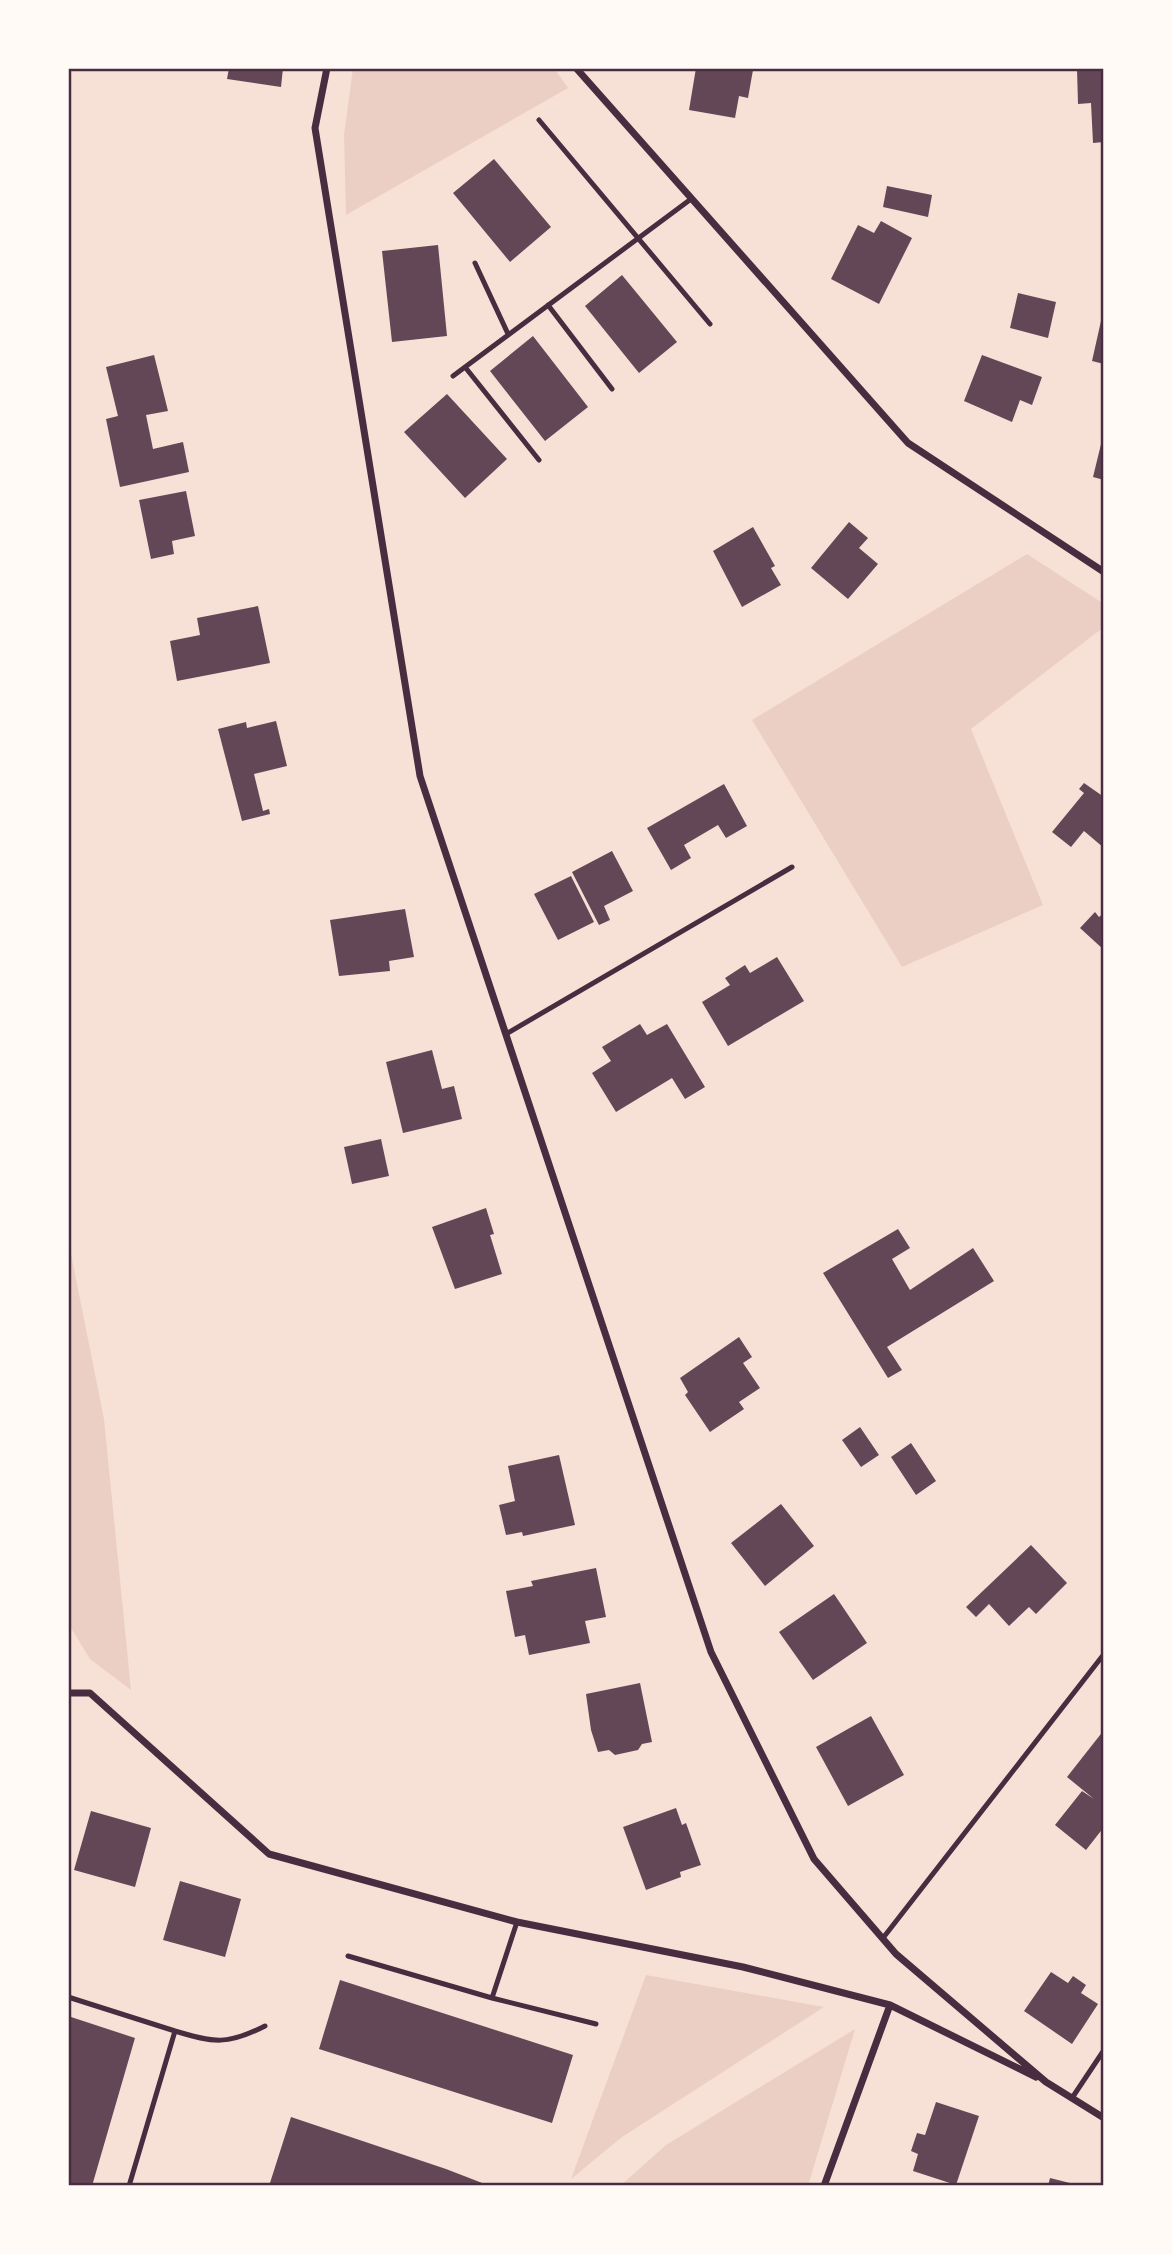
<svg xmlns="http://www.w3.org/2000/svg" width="1172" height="2254" font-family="'Golos Text',sans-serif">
<rect width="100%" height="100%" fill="#f7e1d7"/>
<path fill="#ebcfc5" d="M353,68H554L568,88L346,215L344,135Z
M1027,554L1104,604V627L971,729L1043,905L902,967L752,720Z
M68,1239L104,1419L131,1690L90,1659L68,1623Z
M646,1975L824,2007L622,2137L571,2179Z
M855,2029L808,2186H620L666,2145Z"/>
<path fill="#644757" d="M229,68H283L281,87L227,79Z
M696,68L753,70L748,98L739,96L735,118L689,110Z
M1092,68H1104V142L1093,143L1091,103L1078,104L1077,69Z
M494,159L551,227L510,262L453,193Z
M887,186L932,195L928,217L883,207Z
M881,221L912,238L879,304L831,279L858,225L874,233Z
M438,245L447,336L392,342L382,251Z
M622,275L677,342L639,373L585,306Z
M1018,293L1056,302L1048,338L1010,328Z
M1103,312L1104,313V364L1092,361Z
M533,336L588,407L545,441L490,371Z
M154,355L168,411L146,415L153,449L183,442L189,472L120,487L106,419L118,416L106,367Z
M982,355L1042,377L1032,405L1020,400L1012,422L964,401Z
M447,394L507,459L465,498L404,432Z
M1103,436H1104V480L1093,477Z
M186,491L195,536L172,541L174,554L151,559L139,500Z
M849,522L868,538L859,548L878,564L848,599L811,568Z
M753,527L775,566L771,568L781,585L742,607L713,551Z
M258,606L270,663L177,681L170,641L200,635L197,618Z
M276,721L287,766L254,774L263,811L269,809L270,814L242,821L218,729L246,722L247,728Z
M1084,783L1104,797V848L1084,831L1071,847L1052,832L1084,793L1079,789Z
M724,784L747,826L726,838L718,825L684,845L691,858L671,870L647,828Z
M612,851L633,891L604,906L610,920L599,925L572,872Z
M571,876L594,922L558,940L534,894Z
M405,909L414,957L389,961L390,971L339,976L330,920Z
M1095,912L1099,917L1104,913V950L1080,928Z
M777,957L804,1001L728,1046L702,1002L730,985L725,978L745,965L750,973Z
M640,1024L647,1035L667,1024L705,1087L685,1099L672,1078L616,1112L592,1073L611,1061L602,1047Z
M432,1050L442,1089L454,1086L462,1119L403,1133L386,1062Z
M381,1139L389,1176L352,1184L344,1147Z
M486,1208L494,1234L490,1235L502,1274L455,1289L432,1227Z
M898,1229L910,1248L892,1259L910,1290L973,1248L994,1281L887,1347L902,1370L888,1378L823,1273Z
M739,1337L752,1357L743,1363L760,1388L739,1402L744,1409L710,1432L685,1395L688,1392L680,1378Z
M860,1427L879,1455L861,1467L842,1440Z
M911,1443L936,1481L916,1495L891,1457Z
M559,1455L575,1525L523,1536L522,1532L506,1535L499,1505L515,1501L508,1466Z
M781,1504L814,1546L765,1586L731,1543Z
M1031,1545L1067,1583L1036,1614L1029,1607L1009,1626L989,1604L976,1617L966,1607Z
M596,1568L606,1617L585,1621L590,1643L529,1655L525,1635L515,1637L506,1591L533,1586L531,1581Z
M834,1594L867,1643L813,1680L779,1632Z
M640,1683L652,1742L642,1744L638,1750L615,1755L609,1750L598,1752L591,1730L586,1694Z
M871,1716L904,1775L848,1806L816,1747Z
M1104,1730V1827L1086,1850L1055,1825L1082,1791L1094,1799L1067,1777Z
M676,1808L682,1825L686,1823L701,1865L680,1872L681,1877L646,1890L623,1827Z
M91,1811L151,1828L135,1887L74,1870Z
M180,1881L241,1899L225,1957L163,1940Z
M1051,1972L1068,1983L1073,1976L1086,1985L1081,1993L1098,2004L1072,2044L1024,2011Z
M340,1980L573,2055L552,2123L319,2049Z
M68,2016L135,2038L92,2186H68Z
M936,2102L979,2116L956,2185L913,2171L918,2154L911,2151L917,2133L925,2135Z
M291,2117L446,2169L490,2186H269Z
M1050,2178L1078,2185V2186H1048Z"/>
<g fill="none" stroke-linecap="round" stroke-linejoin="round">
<path stroke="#4a2c40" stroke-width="5" d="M539,120L710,324
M475,263L508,334
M548,305L612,389
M465,367L539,460
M453,376L691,199
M506,1034L792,867
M883,1938L1104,1654
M348,1956L492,1998L517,1922
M68,1997L175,2031
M492,1998L596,2024
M1072,2098L1104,2050
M129,2186L175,2031C214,2043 228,2045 265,2026"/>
<path stroke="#4a2c40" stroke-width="7" d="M327,68L315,128L420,776L711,1652L814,1859L896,1954L1046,2082L1104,2118
M576,68L908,443L1104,572
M68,1693H90L269,1854L517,1922L743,1967L890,2005L1036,2077
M824,2186L890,2005"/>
</g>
<rect width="1172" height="2254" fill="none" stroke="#fffaf5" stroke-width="140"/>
<rect x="70" y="70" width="1032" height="2114" fill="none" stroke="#4a2c40" stroke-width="2.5"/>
</svg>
